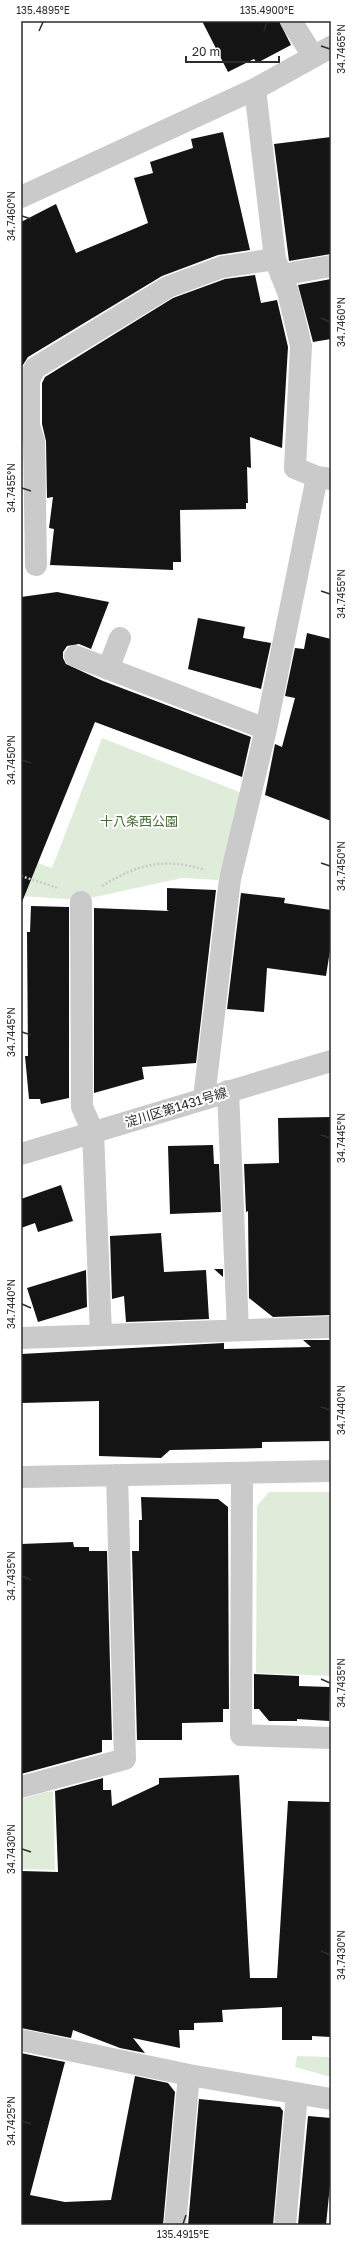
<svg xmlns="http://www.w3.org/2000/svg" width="352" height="2246" font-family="'Golos Text','Noto Sans JP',sans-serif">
<rect width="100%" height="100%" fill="#fff"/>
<path fill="#e0ecda" d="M102,738L242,793L218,880L182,878L81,900L21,896V857L52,868Z
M269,1492H331V1676L256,1673L257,1506Z
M46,1792H53L55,1870L21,1869V1799Z
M297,2056L331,2057V2077L295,2067Z"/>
<path fill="#141414" d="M202,21H279L291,45L257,63L254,59L228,72Z
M223,132L250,250L218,255L162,276L28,357L21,368V222L56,204L76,253L148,223L134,178L153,173L150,162L193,148L191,139Z
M331,137V254L289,261L274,144Z
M255,275L261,303L277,300L288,347L282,448L250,437L251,468L247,467L248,503H246V509L180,510L181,562H173V570L50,565L54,529L49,528L53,497L47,498L46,441L42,424V383L45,377L173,298L225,279Z
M331,279V339L313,342L298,285Z
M21,442L22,503H21Z
M57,592L109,602L91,649L79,644L67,646L63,652V658L66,664L103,681L251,737L242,777L95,722L22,902L21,597Z
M198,618L245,627L243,638L271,643L261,689L188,669Z
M307,633L331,639V821L265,795L275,744L282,747L295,698L285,696L295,648L304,649Z
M167,888L216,890L196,1063L142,1067L144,1079L94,1093V908L169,911L167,910Z
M241,893L285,898L284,903L331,910V944L326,976L267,968L264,1012L227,1009Z
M31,906L69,907V1098L41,1104L40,1099H29L25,1056H28L27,932H30Z
M331,1117V1315L273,1317L249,1298L248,1211L246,1212L244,1164L279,1163L278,1118Z
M213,1145L214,1164H219L221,1212L170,1214L168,1146Z
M61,1185L73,1221L38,1232L35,1223L21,1228V1199Z
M161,1233L164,1272L206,1270L209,1319L126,1322L124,1296L112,1299L110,1236Z
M214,1269H223V1277Z
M86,1270L87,1307L38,1322L27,1288Z
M303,1340H331V1441L262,1442V1448L170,1450L161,1458L99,1456V1401L21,1403V1354L224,1343V1349L311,1347Z
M141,1497L218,1499L228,1507L229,1709H223V1722L182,1723V1740H137L132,1551H139V1520H142Z
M73,1542L74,1547H89V1551H107L112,1740H102V1752L21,1774V1544Z
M254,1674L299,1676V1686L330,1687L329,1721L297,1719V1721H269L259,1709H254Z
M239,1775L250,1978H277L288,1801L331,1802V2037L312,2036V2040H282V2007L222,2010L223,2022L194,2023V2030H179L180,2048L133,2038L145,2053L120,2048L73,2030L71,2038L21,2028V1871L58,1872L55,1791L103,1778V1790H111L112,1806L159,1784V1778Z
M21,2053L65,2062L30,2195L65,2202L111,2200L135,2076L168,2083L175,2092L163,2225H21Z
M199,2099L280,2107L283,2111L273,2225H188Z
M308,2116L331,2118V2175L326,2225H298Z"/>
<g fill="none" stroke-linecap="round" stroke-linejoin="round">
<path stroke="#cacaca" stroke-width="2.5" stroke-dasharray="2 2" stroke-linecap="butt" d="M21,876L58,888
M102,886C139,864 163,857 205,870"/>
<path stroke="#cacaca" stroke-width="22" d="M291,21L313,56
M255,89L275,259L288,292L301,346L295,468L317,477L331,479
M21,197L255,89L331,47
M281,275L331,266
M29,426L34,441L36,565
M21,429L29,426V380L35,368L168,287L222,267L275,259
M75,656L266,729
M108,669L120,638
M81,902L82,1107L93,1132L101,1335
M228,1091L238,1330
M204,1098L230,879L266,729L317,477
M21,1154L331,1061
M21,1338L331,1327
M242,1473L241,1735L331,1738
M21,1477L331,1471
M21,1787L125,1759L117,1475
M21,2040L189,2075L331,2099
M175,2225L189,2075
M285,2225L297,2094"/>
</g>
<path fill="none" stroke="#2d2d2d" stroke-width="1.5" d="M39,31L43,22M264,31L267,22M321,46L330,49M22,216L31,219M321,318L330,322M22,488L31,491M321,591L330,594M22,760L31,763M321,863L330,866M22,1032L31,1035M321,1135L330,1138M22,1304L31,1308M321,1407L330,1410M22,1576L31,1580M321,1679L330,1683M22,1849L31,1852M321,1951L330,1955M22,2121L31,2124M183,2224L186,2215"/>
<g text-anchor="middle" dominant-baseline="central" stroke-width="4" stroke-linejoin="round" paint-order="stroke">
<g font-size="13" fill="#466b38" stroke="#fff">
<text x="139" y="821">十八条西公園</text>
</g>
<g font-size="13" fill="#2d2d2d" stroke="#fff">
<text transform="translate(176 1107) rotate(-17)">淀川区第1431号線</text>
</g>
</g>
<rect width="352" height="2246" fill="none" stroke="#ffffff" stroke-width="44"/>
<path d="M186 56v6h93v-6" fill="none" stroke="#2d2d2d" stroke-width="2"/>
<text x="192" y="56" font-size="12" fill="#2d2d2d" stroke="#ffffff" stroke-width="3" paint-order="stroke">20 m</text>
<rect x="22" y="22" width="308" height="2202" fill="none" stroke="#2d2d2d" stroke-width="1.5"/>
<g font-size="10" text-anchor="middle" fill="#2d2d2d">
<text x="43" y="14">135.4895°E</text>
<text x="267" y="14">135.4900°E</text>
<text transform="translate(341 49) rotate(-90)" y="4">34.7465°N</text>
<text transform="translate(11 216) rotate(-90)" y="4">34.7460°N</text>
<text transform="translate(341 322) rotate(-90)" y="4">34.7460°N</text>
<text transform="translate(11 488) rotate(-90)" y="4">34.7455°N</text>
<text transform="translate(341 594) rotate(-90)" y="4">34.7455°N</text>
<text transform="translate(11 760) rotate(-90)" y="4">34.7450°N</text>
<text transform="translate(341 866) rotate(-90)" y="4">34.7450°N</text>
<text transform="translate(11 1032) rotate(-90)" y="4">34.7445°N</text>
<text transform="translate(341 1138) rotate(-90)" y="4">34.7445°N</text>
<text transform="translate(11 1304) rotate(-90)" y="4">34.7440°N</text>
<text transform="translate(341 1410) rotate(-90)" y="4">34.7440°N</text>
<text transform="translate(11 1576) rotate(-90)" y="4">34.7435°N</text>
<text transform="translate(341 1683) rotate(-90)" y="4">34.7435°N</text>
<text transform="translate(11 1849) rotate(-90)" y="4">34.7430°N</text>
<text transform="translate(341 1955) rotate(-90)" y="4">34.7430°N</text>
<text transform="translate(11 2121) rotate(-90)" y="4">34.7425°N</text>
<text x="183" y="2238">135.4915°E</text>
</g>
</svg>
